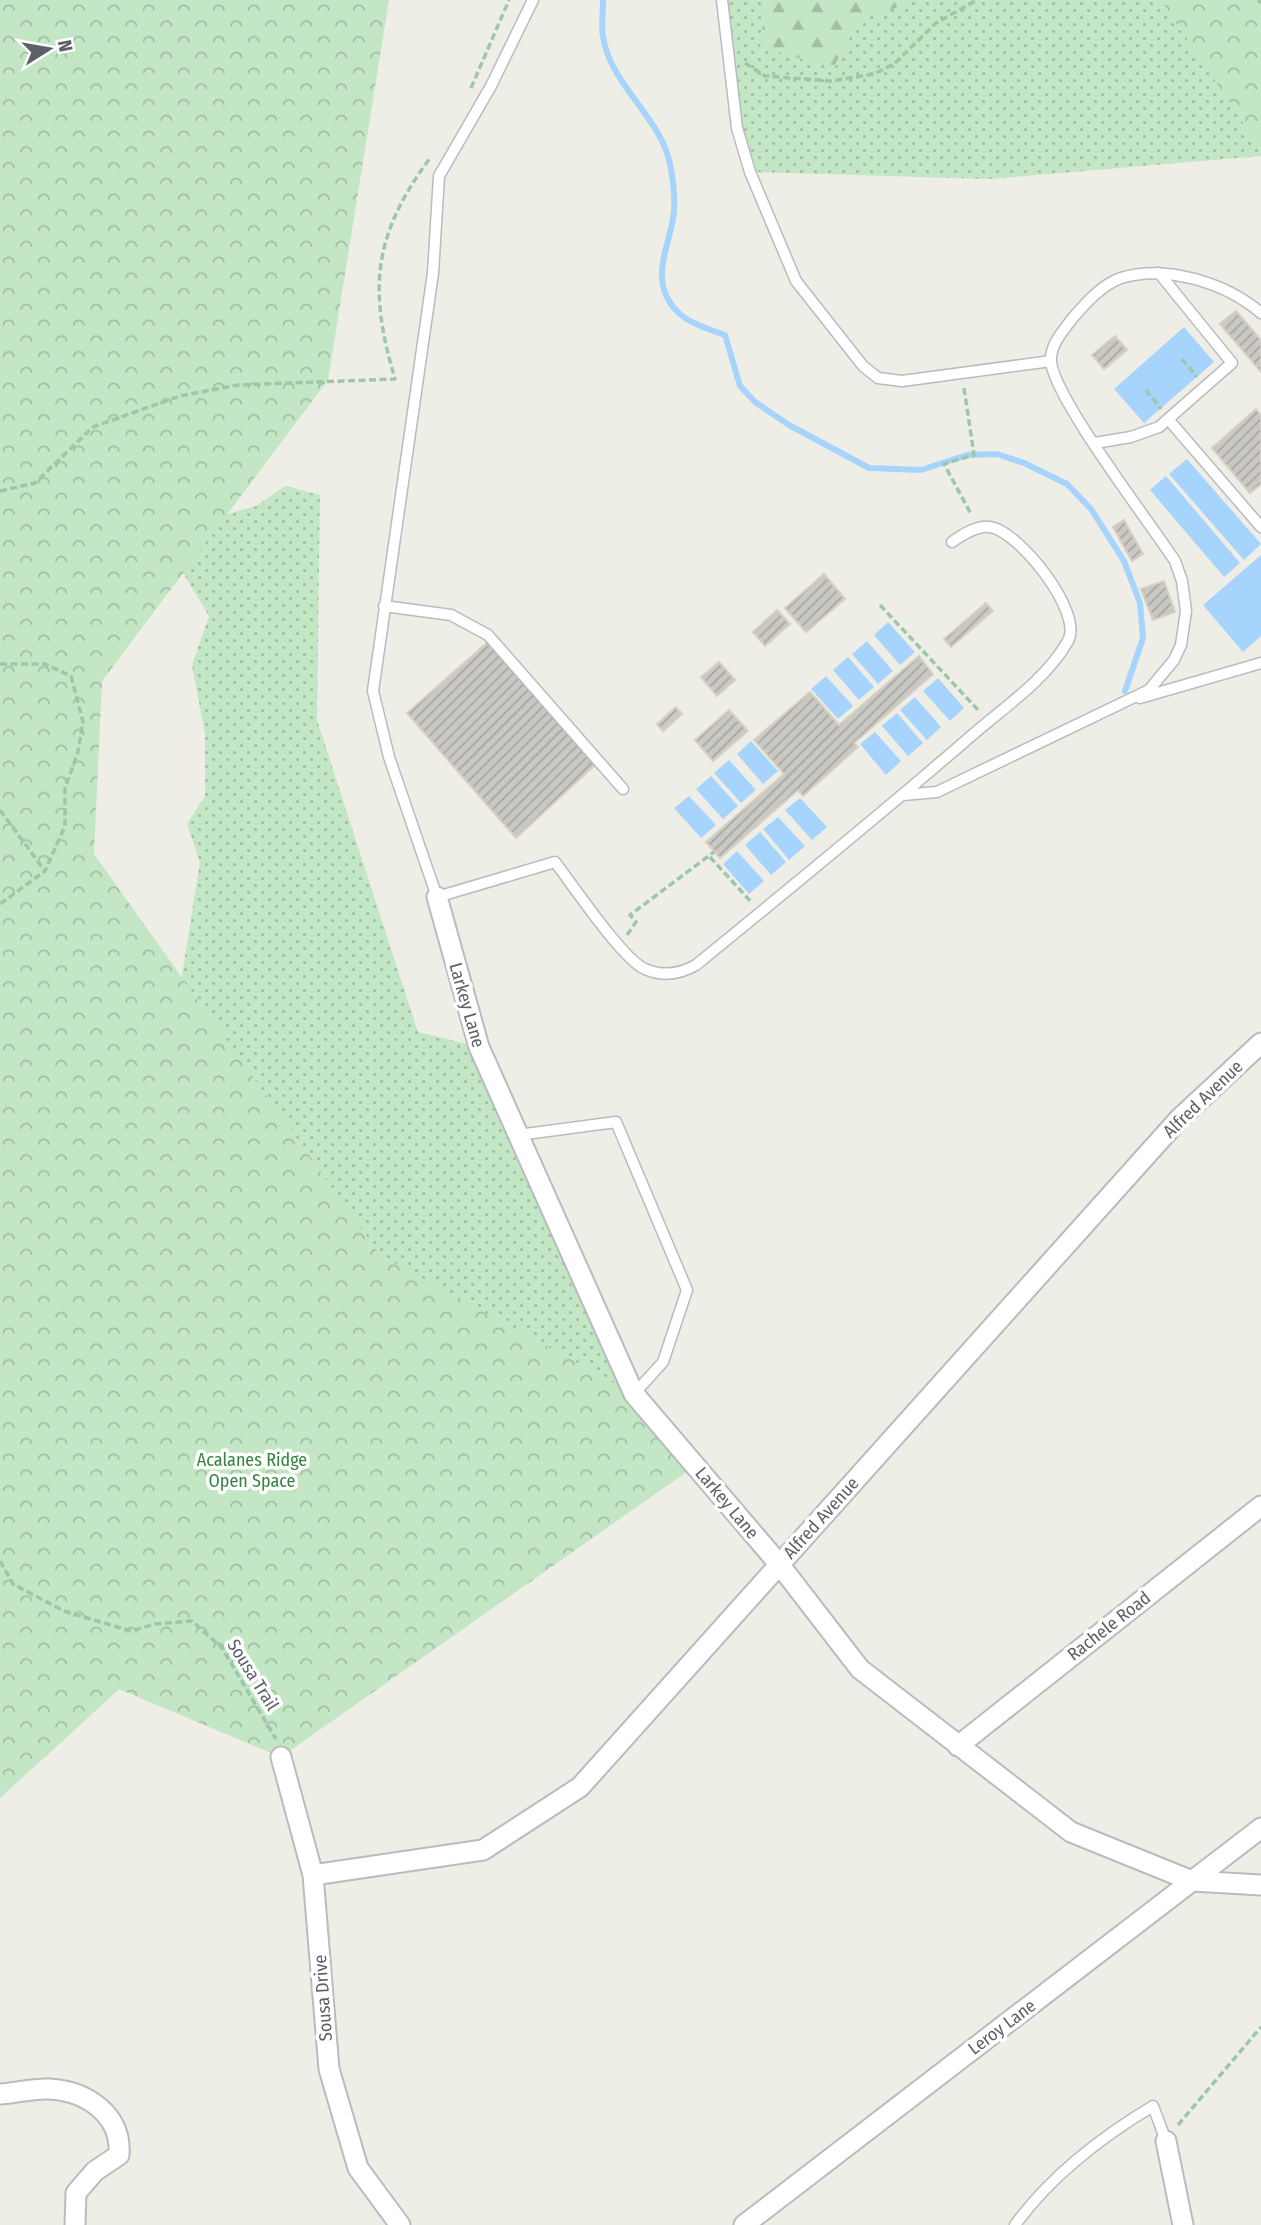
<svg xmlns="http://www.w3.org/2000/svg" width="1261" height="2225" font-family="'Fira Sans Condensed',sans-serif">
<defs>
<pattern id="grass-dots" width="8" height="8" patternUnits="userSpaceOnUse" patternTransform="scale(1.75)"><rect width="8" height="8" fill="#c3e6c4"/><path d="M2 2h.1M6 6h.1" fill="none" stroke="#a2bea3" stroke-width="1.8" stroke-linecap="round"/></pattern>
<pattern id="forest-firs" width="22" height="20" patternUnits="userSpaceOnUse" patternTransform="scale(1.75)"><rect width="22" height="20" fill="#c3e6c4"/><path d="M5 1l3.5 6h-7zM16 11l3.5 6h-7z" fill="#a2bea3"/></pattern>
<pattern id="park-crowns" width="20" height="18" patternUnits="userSpaceOnUse" patternTransform="scale(1.75)"><rect width="20" height="18" fill="#c3e6c4"/><path d="M2 6a3 3 0 1 1 6 0M12 15a3 3 0 1 1 6 0" fill="none" stroke="#a2bea3"/></pattern>
<pattern id="building-hatch" width="6" height="6" patternUnits="userSpaceOnUse" patternTransform="scale(1.75)"><rect width="6" height="6" fill="#cac8c3"/><path d="M-1 1l2-2M0 6l6-6M5 7l2-2" fill="none" stroke="#a7a6a2"/></pattern>
</defs>
<rect width="100%" height="100%" fill="#efeee6"/>
<path fill="url(#grass-dots)" d="M722,0H766L761,47L904,5L903,0H1261L1242,121L1261,150V156L989,179L750,172L737,128Z
M285,486L320,495L317,720L418,1032L479,1047L634,1394L281,1757L119,1689L43,1759L132,1288L200,862L187,824L205,796V734L192,665L209,616L159,533L256,506Z"/>
<path fill="url(#forest-firs)" d="M766,0H903L905,5L860,19L833,68L760,47Z"/>
<path fill="url(#park-crowns)" d="M0,0H389L328,380L102,681L94,854L380,1255L634,1394L695,1466L281,1757L119,1689L0,1798Z
M1161,0H1261V150Z"/>
<path fill="#a7d4fd" d="M1184,327L1214,362L1144,423L1114,389Z
M1187,459L1261,544L1244,560L1169,474Z
M1166,476L1240,563L1224,577L1150,490Z
M1261,555V636L1243,652L1203,605Z
M888,622L915,652L900,665L874,635Z
M867,641L893,671L878,684L852,654Z
M848,657L874,687L859,700L833,670Z
M826,676L853,706L838,719L811,689Z
M938,678L964,708L950,721L923,691Z
M915,697L941,727L927,740L900,710Z
M897,713L923,743L908,756L882,726Z
M875,732L901,761L886,775L860,744Z
M751,741L778,771L763,784L737,754Z
M729,760L756,790L741,803L714,773Z
M711,776L738,806L723,819L696,789Z
M689,796L716,825L701,838L674,808Z
M800,798L827,827L812,840L785,810Z
M778,817L805,846L789,860L763,829Z
M760,832L786,862L771,875L745,845Z
M737,851L764,881L749,894L723,864Z"/>
<g fill="none" stroke-linecap="round" stroke-linejoin="round">
<path stroke="#a7d4fd" stroke-width="6" d="M603,0C603,12 601,26 603,37C611,86 660,116 670,164C673,179 675,196 674,211C672,238 654,268 666,295C677,321 701,326 725,335L740,386L755,402L789,425L869,468L921,470L967,455L997,454L1024,463L1067,484L1091,509L1124,561L1140,603L1143,638L1125,691"/>
</g>
<path fill="url(#building-hatch)" stroke="#d4d0c4" stroke-width="2" d="M1236,311L1261,340V372L1220,324Z
M1115,336L1127,350L1104,369L1092,355Z
M1256,409L1261,416V484L1250,493L1212,448Z
M1124,520L1143,554L1132,561L1113,527Z
M824,574L845,599L806,632L785,608Z
M1164,581L1175,612L1153,620L1141,589Z
M986,603L993,611L951,647L944,639Z
M777,610L790,624L765,646L753,632Z
M488,642L595,765L516,838L407,713Z
M919,656L933,674L854,743L858,747L803,796L798,790L720,858L706,842L784,774L754,740L810,692L839,725Z
M719,662L735,680L717,696L701,677Z
M676,707L682,714L663,731L657,724Z
M729,710L748,731L713,761L695,740Z"/>
<g fill="none" stroke-linecap="round" stroke-linejoin="round">
<g stroke="#b8bbbf" stroke-width="13">
<path id="service" d="M533,0L491,86L439,176L433,273L373,691L389,757L437,897L555,862C572,884 623,960 645,969C663,977 680,974 696,965C788,890 880,815 970,737C1003,708 1046,680 1068,641C1084,613 1019,531 990,527C977,525 962,535 952,542
M722,0L737,128L750,172L796,281L863,366L878,378L902,381L1051,361
M1168,419L1261,527
M1095,443L1131,437L1159,427L1232,363L1159,273
M384,606L451,615L488,635L623,789
M1140,698L1261,663
M903,795L937,792L1149,690L1174,660L1181,645L1186,611L1182,581L1175,561C1151,524 1053,397 1051,361C1050,345 1063,331 1072,319C1085,304 1101,285 1121,278C1166,264 1226,283 1261,313
M518,1135L616,1122L687,1290L663,1362L634,1394
M1015,2225C1050,2177 1103,2136 1153,2106L1166,2141"/>
</g>
<g stroke="#b8bbbf" stroke-width="23">
<path id="minor" d="M437,897L479,1047L634,1394L779,1564L860,1669L1071,1832L1192,1881L1261,1885
M958,1746L1261,1506
M281,1757L313,1875L329,2069L358,2168L400,2225
M313,1875L483,1850L580,1787L1179,1119L1261,1043
M0,2094C16,2093 33,2088 49,2089C87,2091 122,2115 119,2155L95,2171L76,2193L75,2225
M1166,2141L1183,2225
M744,2225L1261,1828"/>
</g>
<path stroke="#9cc7aa" stroke-width="3.5" stroke-dasharray="7 3.5" stroke-linecap="butt" d="M1258,0L1261,3
M745,63L765,76L831,81L874,74L894,64L936,23L977,0
M471,88L509,0
M1182,359L1197,377
M964,388L974,455L944,464L971,514
M1146,390L1161,409
M0,491L35,483L93,427L180,396L238,385L395,379C368,288 373,236 430,158
M880,605L979,711
M0,664H45L71,676L83,722L78,752L65,788V826L45,871L0,904
M0,810L45,871
M710,857L752,903
M627,935L636,922L630,915L714,852
M0,1561L13,1584L64,1611L131,1631L155,1624L192,1621L222,1648L276,1739
M1178,2125L1261,2027"/>
<use href="#service" stroke="#fff" stroke-width="10"/>
<use href="#minor" stroke="#fff" stroke-width="19"/>
</g>
<g text-anchor="middle" dominant-baseline="central" stroke-width="7" stroke-linejoin="round" paint-order="stroke">
<g font-size="18" fill="#5d6166" stroke="#fff">
<text transform="translate(467 1005) rotate(74)">Larkey Lane</text>
<text transform="translate(1203 1099) rotate(-44)">Alfred Avenue</text>
<text transform="translate(727 1503) rotate(50)">Larkey Lane</text>
<text transform="translate(821 1518) rotate(-48)">Alfred Avenue</text>
<text transform="translate(1109 1626) rotate(-38)">Rachele Road</text>
<text transform="translate(253 1675) rotate(58)">Sousa Trail</text>
<text transform="translate(323 1998) rotate(-94)">Sousa Drive</text>
<text transform="translate(1002 2027) rotate(-37)">Leroy Lane</text>
</g>
<g font-size="18" fill="#36833e" stroke="#fff">
<text x="252" y="1460">Acalanes Ridge<tspan x="252" dy="21">Open Space</tspan></text>
</g>
</g>
<g transform="translate(49 49) rotate(79)" stroke="#ffffff" stroke-width="5" paint-order="stroke">
<path d="M0-5L12 26L0 18L-12 26Z" fill="#5d6166"/>
<text y="-10" font-size="19" font-weight="bold" text-anchor="middle" fill="#5d6166">N</text>
</g>
</svg>
